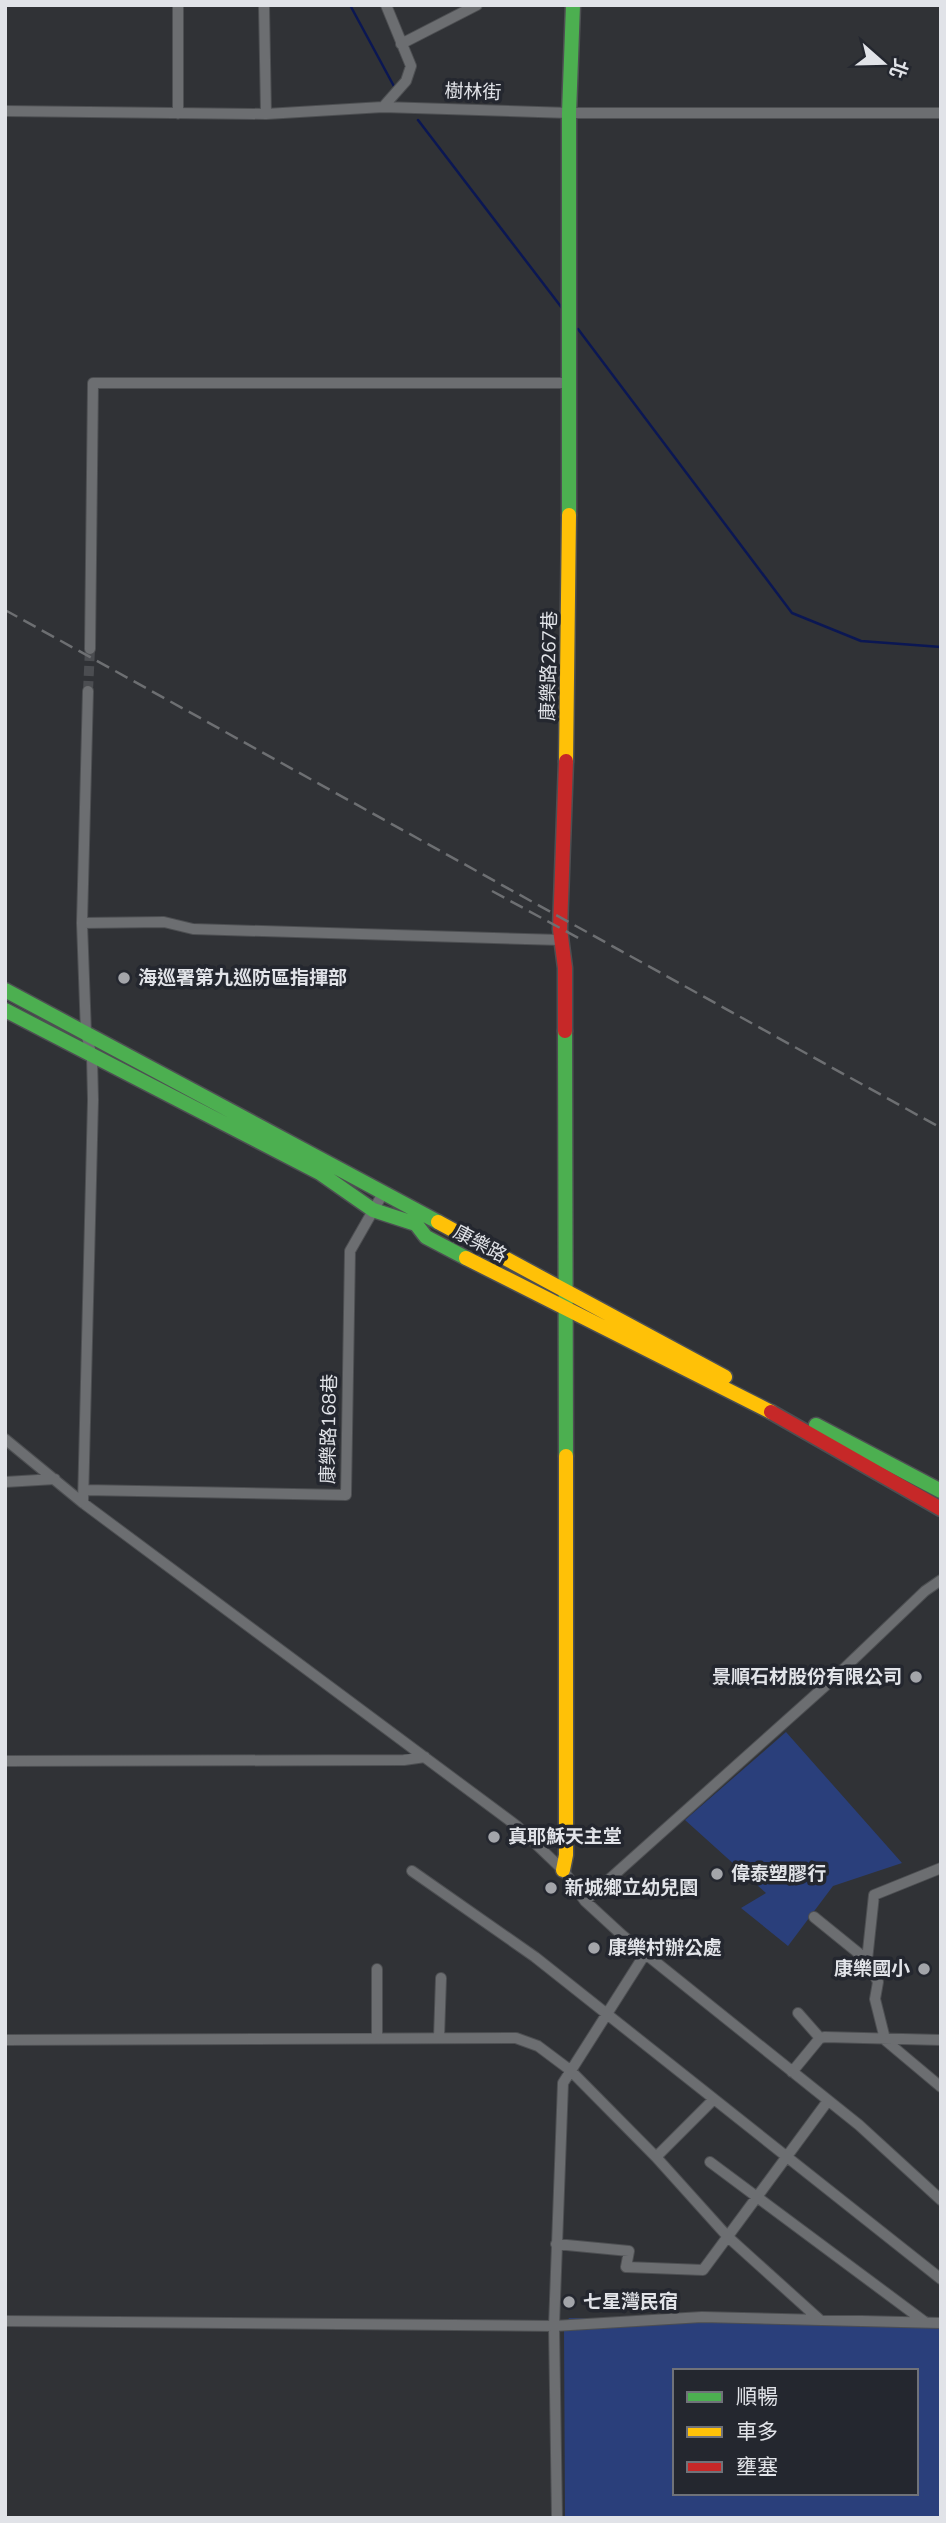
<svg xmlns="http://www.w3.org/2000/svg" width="946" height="2523" font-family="'Nunito Sans','Noto Sans TC',sans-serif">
<rect width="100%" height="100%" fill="#303236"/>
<path fill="#2a3f7b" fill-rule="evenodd" d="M786,1732L902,1863L833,1886L788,1946L741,1908L766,1893L685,1820Z
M569,2318L941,2324V2518H565L564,2327ZM675,2371H916V2493H675Z"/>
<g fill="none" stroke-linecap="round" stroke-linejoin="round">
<path stroke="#0b1753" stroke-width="2.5" d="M350,5L396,90
M418,120L562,308
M578,329L792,613L861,641L941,647"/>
<path stroke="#4b4d51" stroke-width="10" stroke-dasharray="10 5" stroke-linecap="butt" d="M88,691L90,649"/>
<g stroke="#4d4f52" stroke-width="12">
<path id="street" d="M264,5L266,114
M401,44L477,5
M383,107L406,81L411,66L386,5
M5,111L266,114L383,107L569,113H941
M178,114V5
M90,649L93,383H569
M82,923L164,922L193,929L561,940
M5,1439L83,1503L517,1826L563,1870L585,1901L622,1935L859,2125L941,2200
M5,1482L55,1479
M85,1490L346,1495L350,1251L382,1195
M83,1503L93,1100L92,1057L86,1033L82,923L88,691
M5,1761L404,1760L425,1757
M412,1871L535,1957L941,2279
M585,1901L833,1679L925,1591L941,1580
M814,1917L867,1960
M798,2013L820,2038
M439,2038L441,1978
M377,2039V1969
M885,2039L875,1999L878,1982L867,1960L874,1895L941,1868
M5,2040L516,2038L538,2046L570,2070L656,2157L728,2237L820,2320
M885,2040L941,2087
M792,2072L820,2038L825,2037L941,2040
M656,2157L714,2099
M710,2162L925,2322
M556,2244L629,2251L626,2267L703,2270L827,2102
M5,2321L554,2326L702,2317L941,2323
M557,2518L554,2326L563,2083L645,1954"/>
</g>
<g stroke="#4d4f52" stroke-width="17">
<path id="fast" d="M569,515V113L573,5
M5,990L438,1222
M5,1010L320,1173L373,1210L416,1224L426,1237L466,1258
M565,1031L566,1456
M816,1425L941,1491"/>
</g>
<g stroke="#4d4f52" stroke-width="17">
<path id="slow" d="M566,761L569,515
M438,1222L725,1377
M466,1258L771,1412
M563,1870L566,1855V1456"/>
</g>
<g stroke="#4d4f52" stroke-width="17">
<path id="jam" d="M565,1031V968L560,929L566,761
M771,1412L941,1509"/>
</g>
<use href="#street" stroke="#6c6e71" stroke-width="10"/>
<use href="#fast" stroke="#4caf50" stroke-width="14"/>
<use href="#slow" stroke="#ffc107" stroke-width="14"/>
<use href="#jam" stroke="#c62828" stroke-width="14"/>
<path stroke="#6d6f72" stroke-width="2.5" stroke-dasharray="14 7" stroke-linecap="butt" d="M5,610L941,1128
M492,891L584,941"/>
</g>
<g fill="#a3a5aa" stroke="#24272f" stroke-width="2.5">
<circle cx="124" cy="978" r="7"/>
<circle cx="916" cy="1677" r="7"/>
<circle cx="494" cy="1837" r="7"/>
<circle cx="717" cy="1874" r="7"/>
<circle cx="551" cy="1888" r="7"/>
<circle cx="594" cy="1948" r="7"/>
<circle cx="924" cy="1969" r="7"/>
<circle cx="569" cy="2302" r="7"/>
</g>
<g text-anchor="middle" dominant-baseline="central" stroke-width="7" stroke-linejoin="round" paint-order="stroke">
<g font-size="19" fill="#e1e3e8" stroke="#24272f">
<text transform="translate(473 92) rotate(2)">樹林街</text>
<text transform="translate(549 666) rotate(-89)">康樂路267巷</text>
<text transform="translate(480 1244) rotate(28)">康樂路</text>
<text transform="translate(329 1429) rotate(-89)">康樂路168巷</text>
</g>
<g font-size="19" font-weight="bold" fill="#e1e3e8" stroke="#24272f" text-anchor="start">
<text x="138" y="978">海巡署第九巡防區指揮部</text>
<text x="902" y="1677" text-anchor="end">景順石材股份有限公司</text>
<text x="508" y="1837">真耶穌天主堂</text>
<text x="731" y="1874">偉泰塑膠行</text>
<text x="565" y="1888">新城鄉立幼兒園</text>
<text x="608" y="1948">康樂村辦公處</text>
<text x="910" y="1969" text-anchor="end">康樂國小</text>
<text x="583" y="2302">七星灣民宿</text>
</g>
</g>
<rect width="946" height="2523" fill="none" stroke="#e1e3e8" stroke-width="14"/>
<rect x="673" y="2369" width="245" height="126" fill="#24272f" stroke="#707279" stroke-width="2"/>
<rect x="687" y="2392" width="35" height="10" fill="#4caf50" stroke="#707279" stroke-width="2"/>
<text x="736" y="2404" font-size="21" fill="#e1e3e8">順暢</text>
<rect x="687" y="2427" width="35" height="10" fill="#ffc107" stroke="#707279" stroke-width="2"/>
<text x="736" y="2439" font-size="21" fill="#e1e3e8">車多</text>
<rect x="687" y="2462" width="35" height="10" fill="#c62828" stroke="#707279" stroke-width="2"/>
<text x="736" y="2474" font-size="21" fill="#e1e3e8">壅塞</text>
<g transform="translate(883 63) rotate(110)" stroke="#24272f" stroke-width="5" paint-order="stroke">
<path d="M0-5L12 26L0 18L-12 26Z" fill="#e1e3e8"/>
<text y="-10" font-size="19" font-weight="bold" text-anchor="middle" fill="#e1e3e8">北</text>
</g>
</svg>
